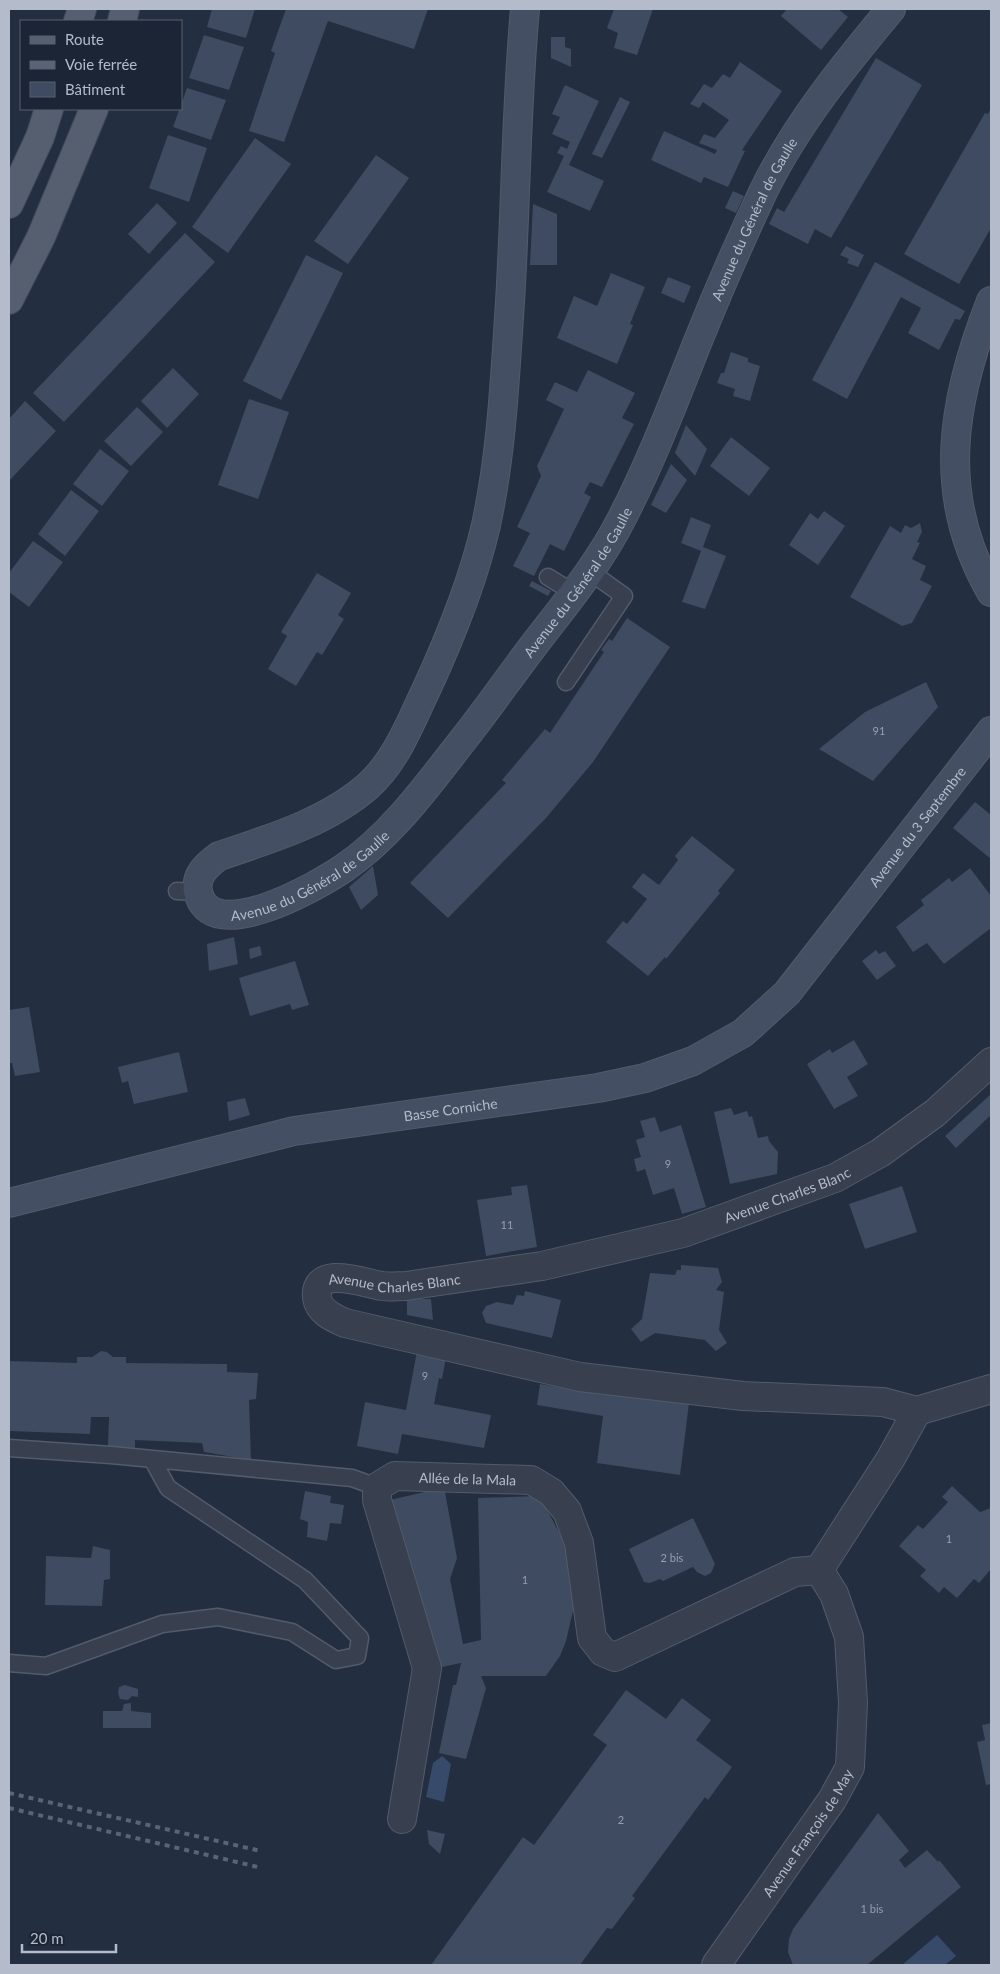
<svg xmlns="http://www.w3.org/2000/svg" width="1000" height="1974" font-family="Lato,sans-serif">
<rect width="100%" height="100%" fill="#232e40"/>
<path fill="#384a6a" d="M442,1756L451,1764L444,1802L426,1797L433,1763Z
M937,1935L956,1956L945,1965H902Z"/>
<path fill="#3f4b60" d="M212,9H255L246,38L207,27Z
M286,9H428L414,49L328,21L284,142L249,131L275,53L271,51Z
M614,9H653L637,55L614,48L618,33L607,28Z
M787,9H838L848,17L821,50L781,16Z
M204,35L244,47L229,90L189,78Z
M551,37H565V47L571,49V67L551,58Z
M876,58L922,85L831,238L815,229L808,244L769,224L777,208L784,212Z
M740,62L782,91L742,150L745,151L728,187L704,177L701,183L651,160L664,131L715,154L717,150L699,143L704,134L715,138L729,120L703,102L699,108L690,104L704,84L712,88L723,74L730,78Z
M565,85L599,101L569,165L604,181L590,211L547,192L564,156L557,153L561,146L567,149L570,142L552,134L560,117L552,114Z
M187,88L226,100L211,140L173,127Z
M620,97L630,102L602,158L592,154Z
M991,108V228L959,284L904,254L985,113L988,114Z
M168,135L207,148L189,202L149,188Z
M255,138L291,164L228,253L192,227Z
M376,155L409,178L348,264L314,241Z
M733,191L744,196L736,213L725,208Z
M157,203L177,223L149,254L128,234Z
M533,204L557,214V265H530Z
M185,233L215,262L64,422L33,393Z
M846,246L864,255L858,267L847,263L849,259L840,255Z
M306,255L343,273L281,400L243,381Z
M875,262L965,311L960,320L955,319L939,350L908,333L921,308L901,297L847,399L812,380Z
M611,273L645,287L630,324L633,325L617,364L557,338L574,296L597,306Z
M668,277L691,286L684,303L661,293Z
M731,352L748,358V362L760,366L750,401L733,396L735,389L717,383L721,373H724Z
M173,368L199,394L167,428L141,401Z
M588,370L635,393L622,418L634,424L602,487L590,482L584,493L591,497L564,551L550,544L534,576L513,566L530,533L517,527L541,476L537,466L564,409L546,400L555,382L577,392Z
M249,399L289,412L258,499L218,485Z
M25,401L56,431L9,481V419Z
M137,407L163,432L131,466L104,441Z
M686,425L707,449L695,476L675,453Z
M731,437L770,468L749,496L710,466Z
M100,449L129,471L102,506L73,484Z
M671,464L687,480L666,513L651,505Z
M71,490L99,511L65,556L38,534Z
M824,511L845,526L818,565L789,545L810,513L818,519Z
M691,517L711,525L703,547L726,556L705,609L682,602L701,551L681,543Z
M920,523L922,532L917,542L920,543L912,559L926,566L920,580L932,586L912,623L902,626L850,597L890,526L901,533L905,525L911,528Z
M33,541L63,562L29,607L9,592V573Z
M317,573L351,593L338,615L344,619L322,655L317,652L296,686L268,669L287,636L281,632Z
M532,581L551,591L548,596L529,586Z
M627,618L670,647L593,762L546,818L448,918L410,883L506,783L502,780L545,729L550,733L604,652L601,650L609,639L612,641Z
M926,682L938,707L873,781L819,749L865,712Z
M975,802L991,815V859L953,828Z
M692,836L735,870L718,891L720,893L666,959L665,957L648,976L606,942L623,921L627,924L647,899L632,887L643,873L659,885L678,860L675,856Z
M373,866L378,895L361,910L349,887Z
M970,868L991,896V928L944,964L927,943L913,952L896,927L924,905L921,900L949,878L952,882Z
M234,937L238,964L209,971L207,944Z
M260,946L262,955L250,959L249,949Z
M876,950L879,954L885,951L896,966L877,980L862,961Z
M295,961L309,1005L292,1010L290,1004L250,1016L239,978Z
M29,1007L40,1072L15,1076L12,1063H9V1010Z
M854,1040L868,1064L847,1077L858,1096L834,1109L807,1064L830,1049L832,1053Z
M179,1052L188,1092L134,1104L128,1081L122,1083L118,1067Z
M991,1094V1115L956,1148L945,1136Z
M245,1098L250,1115L229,1121L227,1102Z
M731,1108L734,1115L747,1111L749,1117L752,1116L758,1138L768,1136L769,1141L778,1152L777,1174L730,1184L714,1112Z
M655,1117L660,1132L681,1125L706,1207L682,1214L674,1188L653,1195L645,1169L637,1172L634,1159L641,1157L636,1140L645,1137L640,1121Z
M527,1185L537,1247L486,1256L477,1200L512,1195L511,1187Z
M902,1186L917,1232L865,1249L849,1204Z
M681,1265L718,1268L722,1282L716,1290L724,1292L719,1330L727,1343L716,1351L705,1340L655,1333L641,1342L631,1329L642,1319L650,1273L675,1275L677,1270H681Z
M525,1291L561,1300L552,1338L486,1323L482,1313L486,1306L497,1302L513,1305L517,1295L524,1296Z
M407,1299H431L433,1320L407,1315Z
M101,1351L107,1352L113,1357H126V1363L227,1364V1372L258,1373L256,1399L249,1400L251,1460L204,1452L202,1443L135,1440V1448L108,1446L109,1417H91L90,1434L9,1431V1361L77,1363V1357H92Z
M417,1351L446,1357L442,1379L439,1378L434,1404L491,1415L484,1448L402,1434L398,1454L357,1446L365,1402L406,1410Z
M540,1384L605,1395L606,1390L689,1403L680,1475L597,1463L603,1416L537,1405Z
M952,1486L980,1512L991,1508V1569L979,1583L974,1579L957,1598L944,1587L939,1593L920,1576L926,1570L899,1546L918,1525L923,1529L948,1502L942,1497Z
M305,1491L331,1496L330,1503L344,1505L341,1524L330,1523L327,1541L307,1537L308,1522L300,1519Z
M429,1491L445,1492L457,1558L450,1579L463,1644L481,1640L478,1498L540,1496L565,1544L573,1594V1611L566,1641L560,1656L546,1676H481L486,1688L466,1759L439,1753L453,1685H456L461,1663L437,1668L390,1500Z
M693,1518L715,1564L711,1573L705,1576L697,1572L693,1567L663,1581L660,1579L650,1583L644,1582L629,1549Z
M93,1546L110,1550V1579L104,1580L102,1606L45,1605L46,1556L91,1558Z
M125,1685L138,1689V1697L132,1696L128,1700L120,1699L118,1693L119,1687Z
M626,1690L666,1719L682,1698L711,1720L696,1740L732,1767L708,1800L705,1797L632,1896L635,1898L612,1929L607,1928L580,1965H431L523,1837L534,1845L607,1745L593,1735Z
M131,1703V1711L151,1713V1728H103V1711H122L124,1704Z
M991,1723V1784L986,1785L977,1742L985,1740L982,1725Z
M878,1813L909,1851L899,1860L905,1868L927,1850L938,1862L939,1860L961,1887L867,1965H793L788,1952L789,1939L793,1929Z
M427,1830L445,1834L440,1854L429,1844Z"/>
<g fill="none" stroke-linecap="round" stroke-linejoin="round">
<g stroke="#535b6a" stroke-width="19">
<path id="lane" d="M548,577L574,593
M566,682L624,596L589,571
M177,891L198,892
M9,1448L111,1455L352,1478L377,1487
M9,1663L46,1666L162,1624L218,1617L292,1632L336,1660L357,1656L360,1638L305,1580L168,1488L152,1459"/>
</g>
<g stroke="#535b6a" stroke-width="30">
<g id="street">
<path id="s1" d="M917,1411L883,1402L743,1396L580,1377L345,1323C334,1318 319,1312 317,1298C313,1263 367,1284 382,1286C390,1287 398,1286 406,1286L542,1266L683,1233L835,1178L880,1153L935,1113L991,1062"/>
<path d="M917,1411L991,1389"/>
<path d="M819,1570L891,1458L917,1411"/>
<path id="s2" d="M402,1819L427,1668L377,1500V1487L395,1476L531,1480L551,1492L567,1511L579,1543L592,1638L603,1652L615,1657L795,1572L819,1570"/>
<path id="s3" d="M716,1965L832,1800L850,1767L853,1703L849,1637L834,1594L819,1570"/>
</g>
</g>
<g stroke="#535b6a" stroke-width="30">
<g id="secondary">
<path id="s4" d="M525,9C516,106 516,204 510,302C505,376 502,451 486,525C473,582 450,638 426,690C410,723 396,761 368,786C327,822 270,839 219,856C207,865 195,875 198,891C209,949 319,885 344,868C395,833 432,779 470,731C493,701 514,671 537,641C567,602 600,562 622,518C652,460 674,401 698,341C718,291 740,241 763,192C796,124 843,67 891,9"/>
<path d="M991,301C952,400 935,495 991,592"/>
<path id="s5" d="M9,1203L294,1131L598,1088L645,1078L693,1061L743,1033L787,993L991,731"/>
</g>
</g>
<g stroke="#414959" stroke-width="30">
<path id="primary" d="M78,21L82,9
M122,21L125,9
M9,204L40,137L49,109
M9,300L41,237L94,109"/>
</g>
<use href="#lane" stroke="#384050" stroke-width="16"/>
<use href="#street" stroke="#384050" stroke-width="28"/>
<use href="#secondary" stroke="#454f63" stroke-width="28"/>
<use href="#primary" stroke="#565f70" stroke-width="28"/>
<path stroke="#596477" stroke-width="4" stroke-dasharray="5 5" stroke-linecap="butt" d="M9,1793L261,1851
M9,1808L262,1868"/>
</g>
<g text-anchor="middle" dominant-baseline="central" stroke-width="4" stroke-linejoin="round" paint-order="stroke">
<g font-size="11" fill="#979fb0">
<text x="879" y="730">91</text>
<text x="668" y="1163">9</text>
<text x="507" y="1224">11</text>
<text x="425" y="1375">9</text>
<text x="949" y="1538">1</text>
<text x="672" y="1557">2 bis</text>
<text x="525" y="1579">1</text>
<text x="621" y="1819">2</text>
<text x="872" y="1908">1 bis</text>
</g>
<g font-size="14" fill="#b4bbca" stroke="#1c2535">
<text stroke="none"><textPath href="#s4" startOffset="1960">Avenue du Général de Gaulle</textPath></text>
<text stroke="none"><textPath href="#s4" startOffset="1555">Avenue du Général de Gaulle</textPath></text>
<text stroke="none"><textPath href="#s5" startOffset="1028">Avenue du 3 Septembre</textPath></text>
<text stroke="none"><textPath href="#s4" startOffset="1150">Avenue du Général de Gaulle</textPath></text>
<text stroke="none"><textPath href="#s5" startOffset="452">Basse Corniche</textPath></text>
<text stroke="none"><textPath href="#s1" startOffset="1116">Avenue Charles Blanc</textPath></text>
<text stroke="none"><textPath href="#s1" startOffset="711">Avenue Charles Blanc</textPath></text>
<text stroke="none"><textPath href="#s2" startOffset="435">Allée de la Mala</textPath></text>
<text stroke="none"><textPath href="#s3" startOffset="161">Avenue François de May</textPath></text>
</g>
</g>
<rect width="1000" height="1974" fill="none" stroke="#b4bbca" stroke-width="20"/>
<rect x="20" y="20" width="162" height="90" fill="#1c2535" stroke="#596171"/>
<rect x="30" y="36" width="25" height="8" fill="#565f70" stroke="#596171"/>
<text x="65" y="45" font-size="15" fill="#b4bbca">Route</text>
<rect x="30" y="61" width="25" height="8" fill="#596477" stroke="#596171"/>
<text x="65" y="70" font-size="15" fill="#b4bbca">Voie ferrée</text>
<rect x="30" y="82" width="25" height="15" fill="#3f4b60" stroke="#596171"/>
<text x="65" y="95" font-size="15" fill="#b4bbca">Bâtiment</text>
<path d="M22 1944v8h94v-8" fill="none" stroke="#b4bbca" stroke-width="2.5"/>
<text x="30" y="1944" font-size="15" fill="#b4bbca" stroke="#1c2535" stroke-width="4" paint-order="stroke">20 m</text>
</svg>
